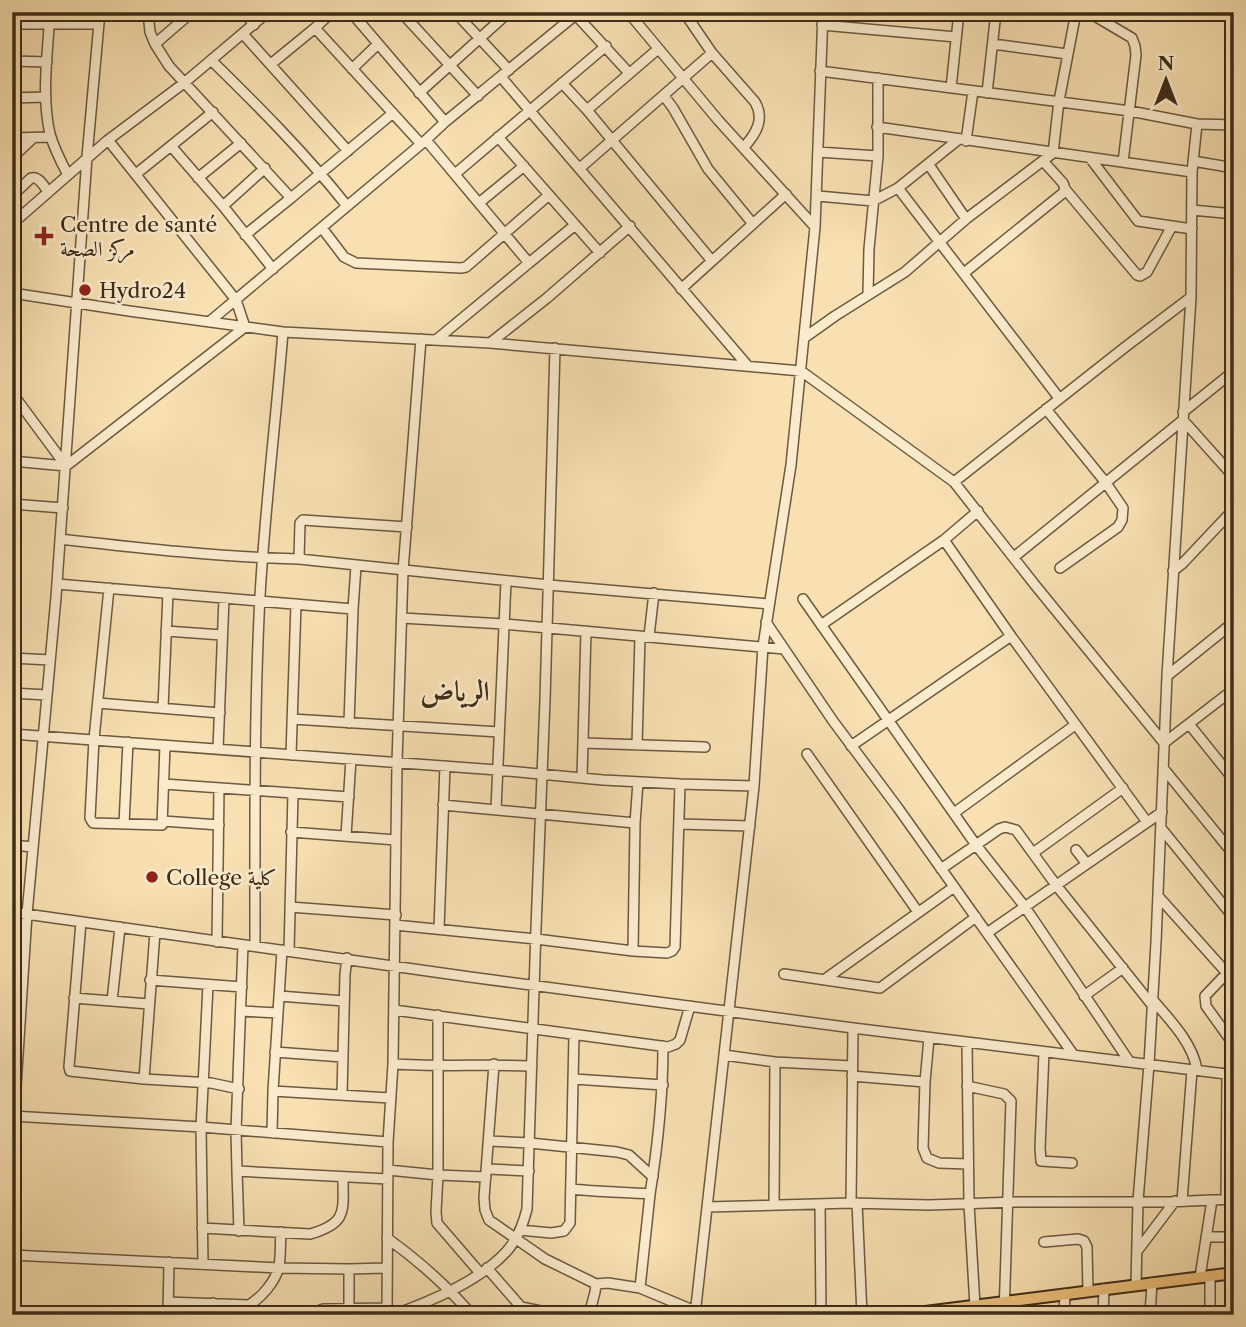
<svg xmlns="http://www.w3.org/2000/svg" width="1246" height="1327" font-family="'Libre Caslon Text',Amiri,serif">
<rect width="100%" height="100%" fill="#f8e0b2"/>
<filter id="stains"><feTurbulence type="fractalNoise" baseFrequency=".00286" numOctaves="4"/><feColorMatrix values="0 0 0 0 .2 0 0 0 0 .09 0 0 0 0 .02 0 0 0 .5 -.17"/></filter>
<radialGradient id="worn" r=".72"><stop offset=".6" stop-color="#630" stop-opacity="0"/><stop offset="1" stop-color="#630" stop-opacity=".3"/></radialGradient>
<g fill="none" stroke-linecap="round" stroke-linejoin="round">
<g stroke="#6c593e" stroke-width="12">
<path id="minor" d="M50,12C48,52 41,95 50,134C54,148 61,162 68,175
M148,12L150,32L155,44
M192,12L155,44L169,66L291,198L245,235
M244,12L254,25
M351,12L445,122
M401,12L478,96
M455,12L509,70
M573,12L629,73
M628,12L718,120L815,227
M684,12L712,53L755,102C765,119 756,134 744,147
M1088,12L1132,38L1135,46L1136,55L1123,162
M635,20L645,12
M690,20L703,12
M12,24H99
M822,25L956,37
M315,28L421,144
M243,34L348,151
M993,44L1067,54
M211,60C258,106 306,154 347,206
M12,61L47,62
M271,64L315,28L332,12
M352,69L378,44
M820,71L1130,111L1197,124L1234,125
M501,77L747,365
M562,83L587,110L712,261L681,289
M951,88L959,12
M419,93L509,12
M987,93L996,12
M664,96L673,108L708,169L753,224
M12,98L46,97
M587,110L658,49
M877,127L1192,172
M498,137L600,253
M12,138L51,137
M426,140L529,263L575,225
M966,141L973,91
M171,146L223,206L273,269
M818,152L878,156
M12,158L33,138
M1090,158L1138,221L1192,229
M1193,161L1234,168
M929,165L966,219
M580,168L712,53
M136,174L213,112
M455,174L606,46
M198,178L241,143
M898,188L1059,398
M1065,189L1137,275L1140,276L1147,272L1172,226
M12,196L31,178C39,176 44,186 48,192
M818,196L873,201L898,188L959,139
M291,198L393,113
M479,203L524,166
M223,206L265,168
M1192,210L1234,214
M12,224L108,140L184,83L268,12
M322,228L344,257L356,263L461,268L466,267L549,195
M712,261L786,194
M964,273L1063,193L1065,189L1063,183L1043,161
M12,293L129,311L283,332L490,343L801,371L954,482L1035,585L1164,743L1234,689
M868,294L869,249L878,156V78
M209,322L426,140L445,122L579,12
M804,338L835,316L905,272L966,219L1053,153L1059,101L1076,12
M436,340L529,263
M490,343L547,298L630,226
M12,393L66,466
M1046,409L1106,483L1123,508L1122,520L1118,527L1060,568
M1183,412L1234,371
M12,461L66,466L245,327L236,300L108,140
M954,482L1124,348L1191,297
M12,504L63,508
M60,539C140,548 219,557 299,559L549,585L769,604
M944,540L1011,636L1147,822
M1014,557L1183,420L1234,477
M299,559L300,523L303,520L407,527
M1173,571L1183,563L1234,509
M57,584L353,609
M109,588L94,739L90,818L93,823L162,825L165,745
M803,599L976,845L1025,907L1129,1061
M402,618L504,624L784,649
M766,622L833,721L898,808L1073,1054
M821,625L944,540L978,511
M166,631L222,635
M649,636L654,593
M12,658L50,660
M1167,676L1234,622
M12,693L47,695
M98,703L220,713
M163,708L168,593
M292,719L499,732
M349,723L353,609L356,566
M1189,724L1234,780
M12,734L497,770L603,780L680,784L754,786
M583,743L705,747
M637,745L640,636
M851,746L1011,636
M218,749L224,598
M807,754L918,912
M291,755L296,604
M1164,769L1234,855
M582,778L586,631
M164,784L349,797
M443,805L635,823
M496,810L506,581
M954,813L1075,725
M163,821L219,825
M124,824L128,742
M679,824L750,826
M1161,828L1234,918
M291,832L396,840
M346,836L351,759
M12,845L33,847
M1076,850L1087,864
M1033,853L1123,788
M941,869L999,829L1005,827L1016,830L1056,885L1152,1005
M1158,896L1234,981
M290,907L396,915
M12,912L470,977L853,1028L1234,1075
M81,922L69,1067L70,1071L144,1079L211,1083L239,1089
M395,925L536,939L633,951L667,953L672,951L675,947L680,784
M439,929L445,766
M987,933L1162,812
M217,942L219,788
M243,945L236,1131L237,1171L388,1179
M255,946C255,829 254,712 260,596C265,507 276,420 283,332
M282,950L273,1091L390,1098
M289,951L293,793
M633,951L635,823L638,782
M1227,973L1205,996L1206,1006L1234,1045
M784,974L880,988L976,917
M150,980L242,987
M824,980L954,887
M279,996L344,1001
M1084,996L1123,968
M74,998L149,1004
M1152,999C1169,1019 1193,1043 1197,1070
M112,1001L120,927
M394,1010L668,1047L676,1044L680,1040L690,1006
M241,1011L278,1013
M438,1015V1175L436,1212L437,1223L480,1273
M929,1038L925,1082L923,1148L927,1158L939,1163L968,1164
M967,1043L969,1204L975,1306
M275,1052L343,1057
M1044,1052L1040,1148L1041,1161L1072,1163
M724,1055L775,1062L852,1066
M393,1064C439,1067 486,1064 532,1066
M494,1064L484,1198L485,1210L489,1220L545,1259L596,1284L608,1283L640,1288L695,1311
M852,1076L925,1082
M144,1079L155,932
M574,1079L663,1085
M967,1086L1004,1094L1011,1101L1004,1315
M342,1095L345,974L347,958
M12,1116L201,1127L388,1142
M272,1133L273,1091
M489,1141L530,1143L617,1152L629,1155L653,1177
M12,1149L27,914L56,597L87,157L100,12
M487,1169L529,1171
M388,1170L438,1175L486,1177
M237,1171L239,1231
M572,1189C598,1192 624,1192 650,1194C658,1144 663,1097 663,1046
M1226,1199L1227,1074L1234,1059
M1182,1201L1192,1070
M851,1203L853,1028
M857,1203L862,1315
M820,1204L821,1315
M774,1205L775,1062
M707,1207L851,1203L929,1205L1016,1202H1168L1234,1199
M202,1228L310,1234C348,1223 343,1211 343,1177
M520,1230L551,1233L564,1231L570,1223L574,1035
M1206,1237H1234
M387,1238C419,1261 447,1286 472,1315
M1044,1242L1078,1239L1084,1241L1087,1247L1088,1291
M1138,1250L1175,1201
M12,1255L279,1268L349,1269L386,1268
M203,1264L201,1127L208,985
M487,1268L521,1307L560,1315
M1200,1277L1212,1200
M1136,1285L1138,1201L1149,1064L1156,942L1167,676L1191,297L1192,172L1197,124
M640,1288L650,1194
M168,1302L249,1305C262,1297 276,1281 279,1266C281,1255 280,1243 281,1232
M168,1315L169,1262
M211,1315L213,1303
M307,1315L323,1309L387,1308
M349,1315V1269
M387,1315L388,1142L393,1064L397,763L403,571L421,339
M393,1315C431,1301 478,1282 506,1252C517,1240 523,1225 527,1209L536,928L545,700L555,348
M589,1315L595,1292L596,1284
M695,1315L754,786L763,646L791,465L815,227L823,12
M1064,1315L1065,1294
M1103,1315L1104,1289
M1150,1315L1152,1283
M1210,1315V1276"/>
</g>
<g stroke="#3e2c18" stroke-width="14">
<path id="major" d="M901,1315L1234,1273"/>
</g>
<use href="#minor" stroke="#faebcd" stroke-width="9"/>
<use href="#major" stroke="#ecc079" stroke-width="10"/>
</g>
<g fill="#8f2418" stroke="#faebcd" stroke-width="2.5">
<path d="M40.5 225.5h7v7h7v7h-7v7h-7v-7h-7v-7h7z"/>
<circle cx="85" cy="290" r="7"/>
<circle cx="152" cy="877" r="7"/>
</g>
<g text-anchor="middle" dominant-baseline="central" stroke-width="5" stroke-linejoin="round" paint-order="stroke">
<g font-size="21" fill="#3e2c18" stroke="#faebcd" text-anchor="start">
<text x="60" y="224">Centre de santé<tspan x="60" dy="24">مركز الصحة</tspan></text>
<text x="99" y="290">Hydro24</text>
<text x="166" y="877">College كلية</text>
</g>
<g font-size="28" font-weight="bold" fill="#3e2c18" stroke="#faebcd">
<text x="455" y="691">الرياض</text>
</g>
</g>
<rect width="1246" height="1327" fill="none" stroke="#f8e0b2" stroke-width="42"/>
<rect x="14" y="14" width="1218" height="1299" fill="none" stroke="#3e2c18" stroke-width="3.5"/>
<rect x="21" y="21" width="1204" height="1285" fill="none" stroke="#3e2c18" stroke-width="2"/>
<g transform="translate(1166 80)" stroke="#faebcd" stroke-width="5" paint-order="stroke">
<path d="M0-5L12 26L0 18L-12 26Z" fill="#3e2c18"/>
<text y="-10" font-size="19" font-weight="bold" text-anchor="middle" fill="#3e2c18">N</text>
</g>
<rect width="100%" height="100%" filter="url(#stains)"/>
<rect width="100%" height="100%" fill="url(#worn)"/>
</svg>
